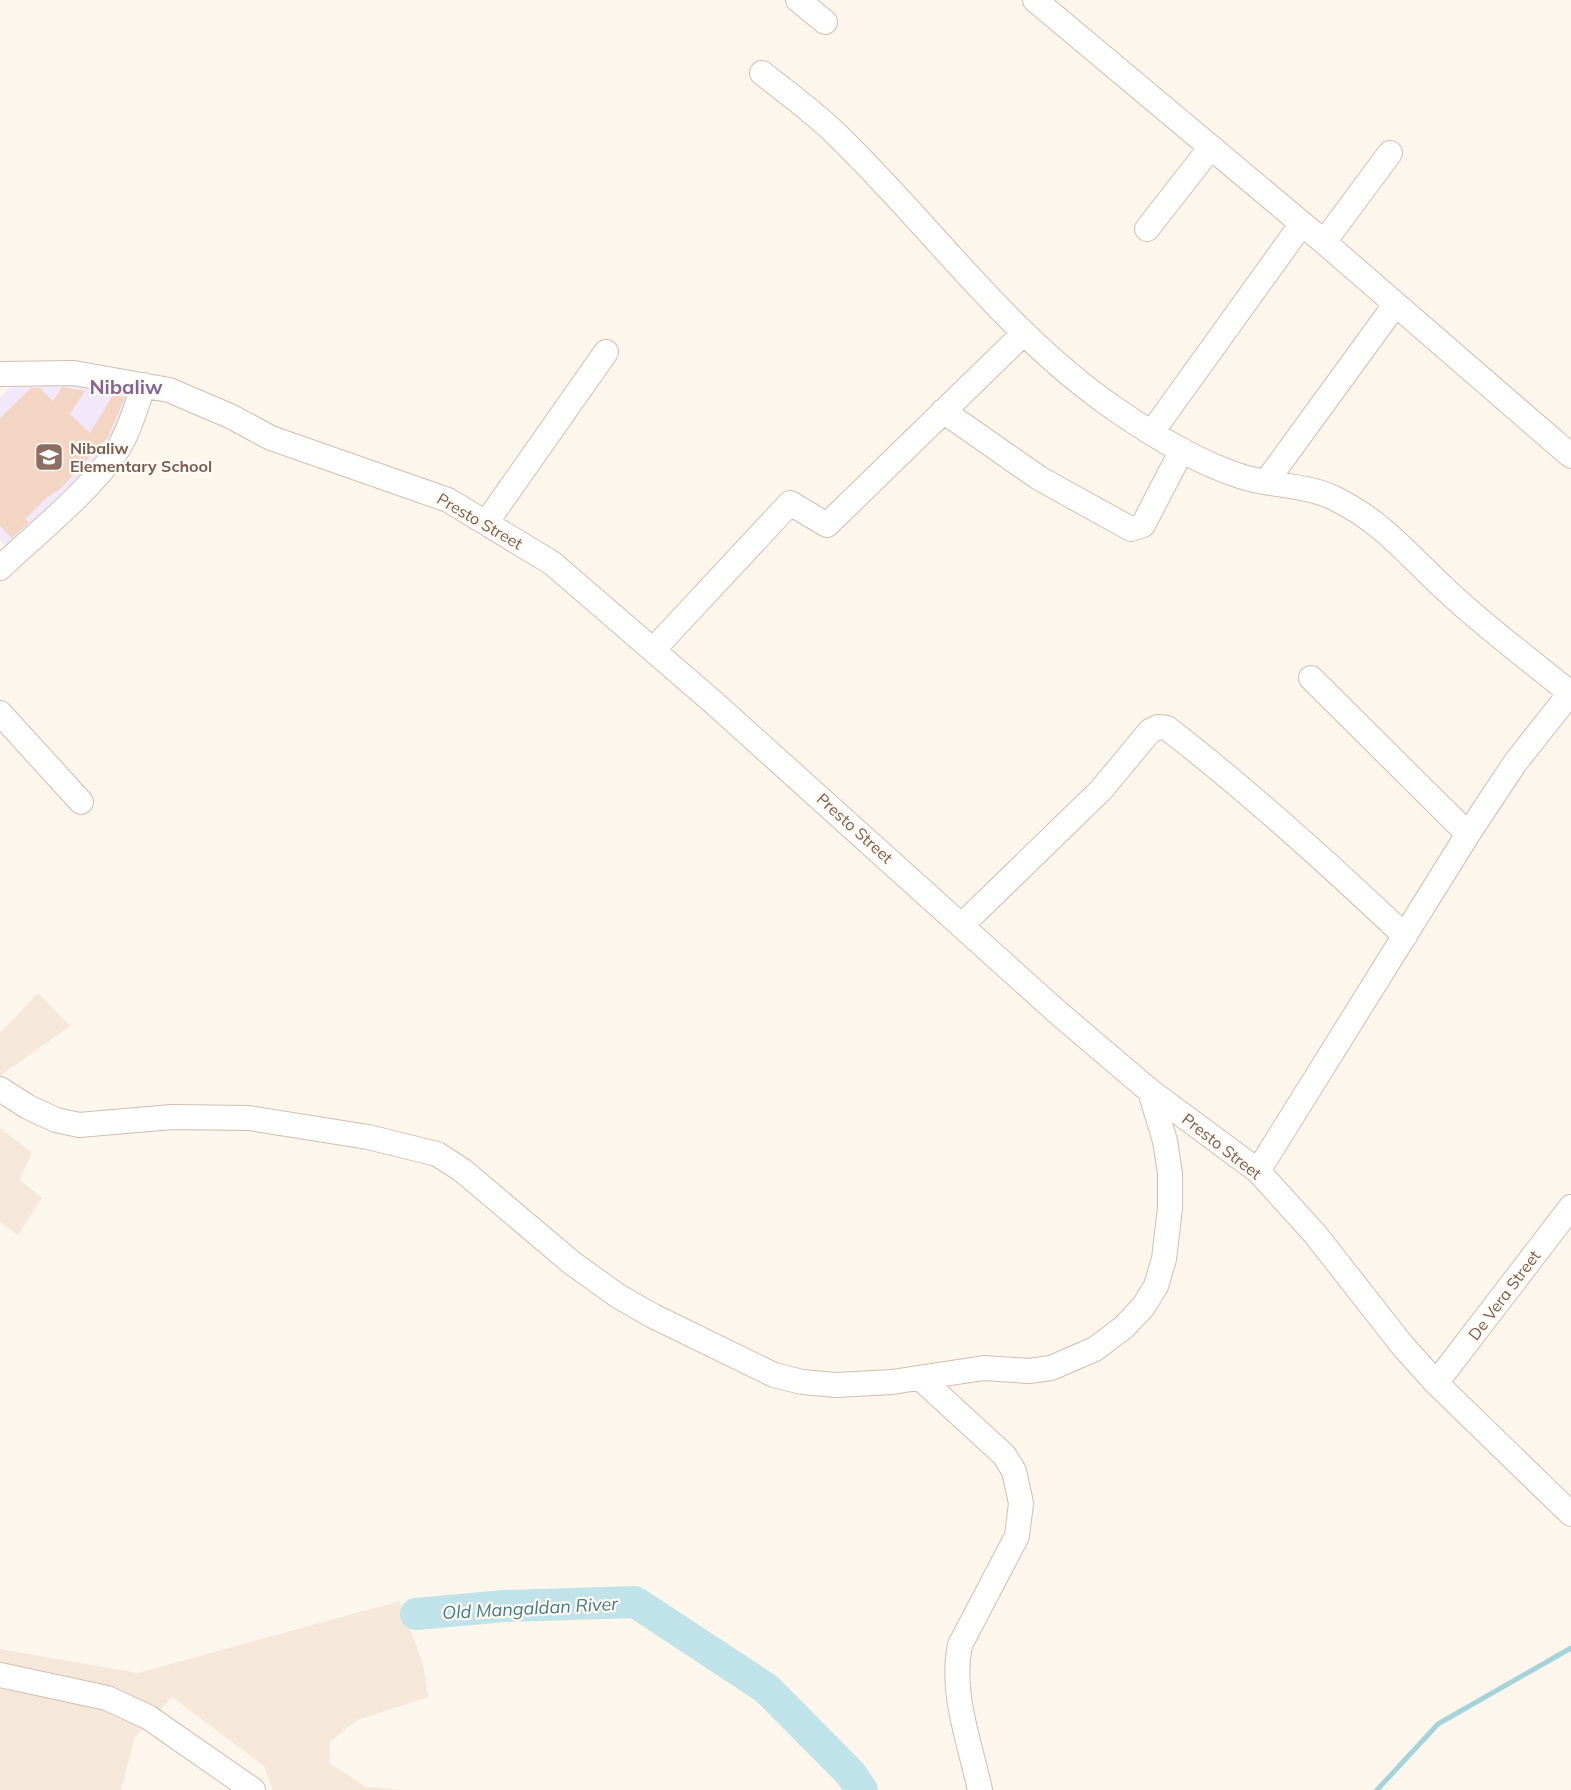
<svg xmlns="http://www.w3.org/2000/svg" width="1571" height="1790" font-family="Mulish,sans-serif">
<rect width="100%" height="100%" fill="#fdf6ec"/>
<path fill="#f5e8da" d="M38,993L70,1026L0,1076V1033Z
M0,1128L32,1152L20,1180L42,1198L18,1235L0,1222Z
M400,1601L423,1664L428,1697L357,1720L330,1742L329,1763L366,1787L402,1790H271L272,1788L264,1766L172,1697L135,1737L121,1790H0V1649L138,1673Z"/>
<path fill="#f3e8fa" d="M19,377L138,390L128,424L69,490L8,548L0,540V398Z"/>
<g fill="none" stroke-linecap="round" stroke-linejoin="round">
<path stroke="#a5d3da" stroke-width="5" d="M1377,1790L1438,1724L1571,1648"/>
<path stroke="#bfe3e8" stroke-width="32" d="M416,1614L505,1606L635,1602L767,1689L850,1773L862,1790"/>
</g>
<path fill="#f3d5c3" d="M62,387L85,391L70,414L90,433L113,395L125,397L108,437L60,489L45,499L25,519L29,522L12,538L0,526V418L31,388H40L53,401Z"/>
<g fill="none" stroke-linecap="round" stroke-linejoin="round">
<g stroke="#d1beb0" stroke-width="26">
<path id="minor" d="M798,0L825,22
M1035,0L1324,242L1571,456
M762,73C786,92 812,111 834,132C929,223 1006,334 1115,409C1154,436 1198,463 1243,477C1273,486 1307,485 1334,498C1383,522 1408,555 1446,590C1485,627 1529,659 1570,693
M1147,229L1211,147
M1324,242L1390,153
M0,374L74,373L169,390L230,416L271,438L448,500L552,563L713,702L1056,1011L1150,1091L1258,1171L1315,1234L1402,1345L1436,1383L1571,1514
M943,411L1039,478L1131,529L1143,525L1182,450
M1152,432L1301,225
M1266,482L1395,305
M486,523L606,352
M0,568C37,533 90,491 118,449C130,430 136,406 144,385
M653,650L790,503L827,525L1024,333
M1311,678L1468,834
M0,713L81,802
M962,925L1101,790L1150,731L1158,727L1167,728C1250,792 1328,863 1405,936
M0,1089L28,1107L56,1120L79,1125L172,1117L249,1118L368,1137L437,1154L462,1170L572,1263L618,1296L653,1316L774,1375L802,1382L836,1385L892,1382L984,1368L1029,1371L1051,1368L1095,1349L1124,1327L1143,1307L1156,1286L1164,1259L1170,1208V1173L1165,1141L1150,1091
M1258,1171L1468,834L1515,763L1571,692
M920,1378L1004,1455L1014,1471L1021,1503L1017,1536L960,1645C950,1693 970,1743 980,1790
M1436,1383L1571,1207
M0,1675L107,1698L148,1717L253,1790"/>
</g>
<use href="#minor" stroke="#fff" stroke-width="24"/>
</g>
<defs>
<g id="school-square" transform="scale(1.5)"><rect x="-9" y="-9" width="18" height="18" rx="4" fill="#8d6e63" stroke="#fffaf3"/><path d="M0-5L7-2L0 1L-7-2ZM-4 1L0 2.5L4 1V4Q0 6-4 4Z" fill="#fff"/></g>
</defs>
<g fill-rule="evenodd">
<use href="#school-square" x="49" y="457"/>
</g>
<g text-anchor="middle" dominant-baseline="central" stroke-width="4.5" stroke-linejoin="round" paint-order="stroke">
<g font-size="16" font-weight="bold" fill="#785e54" stroke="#fffaf3" text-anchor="start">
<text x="70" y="448">Nibaliw<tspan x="70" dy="18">Elementary School</tspan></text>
</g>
<g font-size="16" fill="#7a5c4d" stroke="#fffaf3">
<text transform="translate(480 521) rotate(30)">Presto Street</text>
<text transform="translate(855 828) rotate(42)">Presto Street</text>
<text transform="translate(1222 1146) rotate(38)">Presto Street</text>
<text transform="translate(1504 1295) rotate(-53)">De Vera Street</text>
</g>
<g font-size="18" font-style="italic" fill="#437c86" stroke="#fffaf3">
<text transform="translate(530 1608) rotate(-3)">Old Mangaldan River</text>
</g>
<g font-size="20" font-weight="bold" fill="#846695" stroke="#fffaf3">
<text x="126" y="386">Nibaliw</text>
</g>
</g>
</svg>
